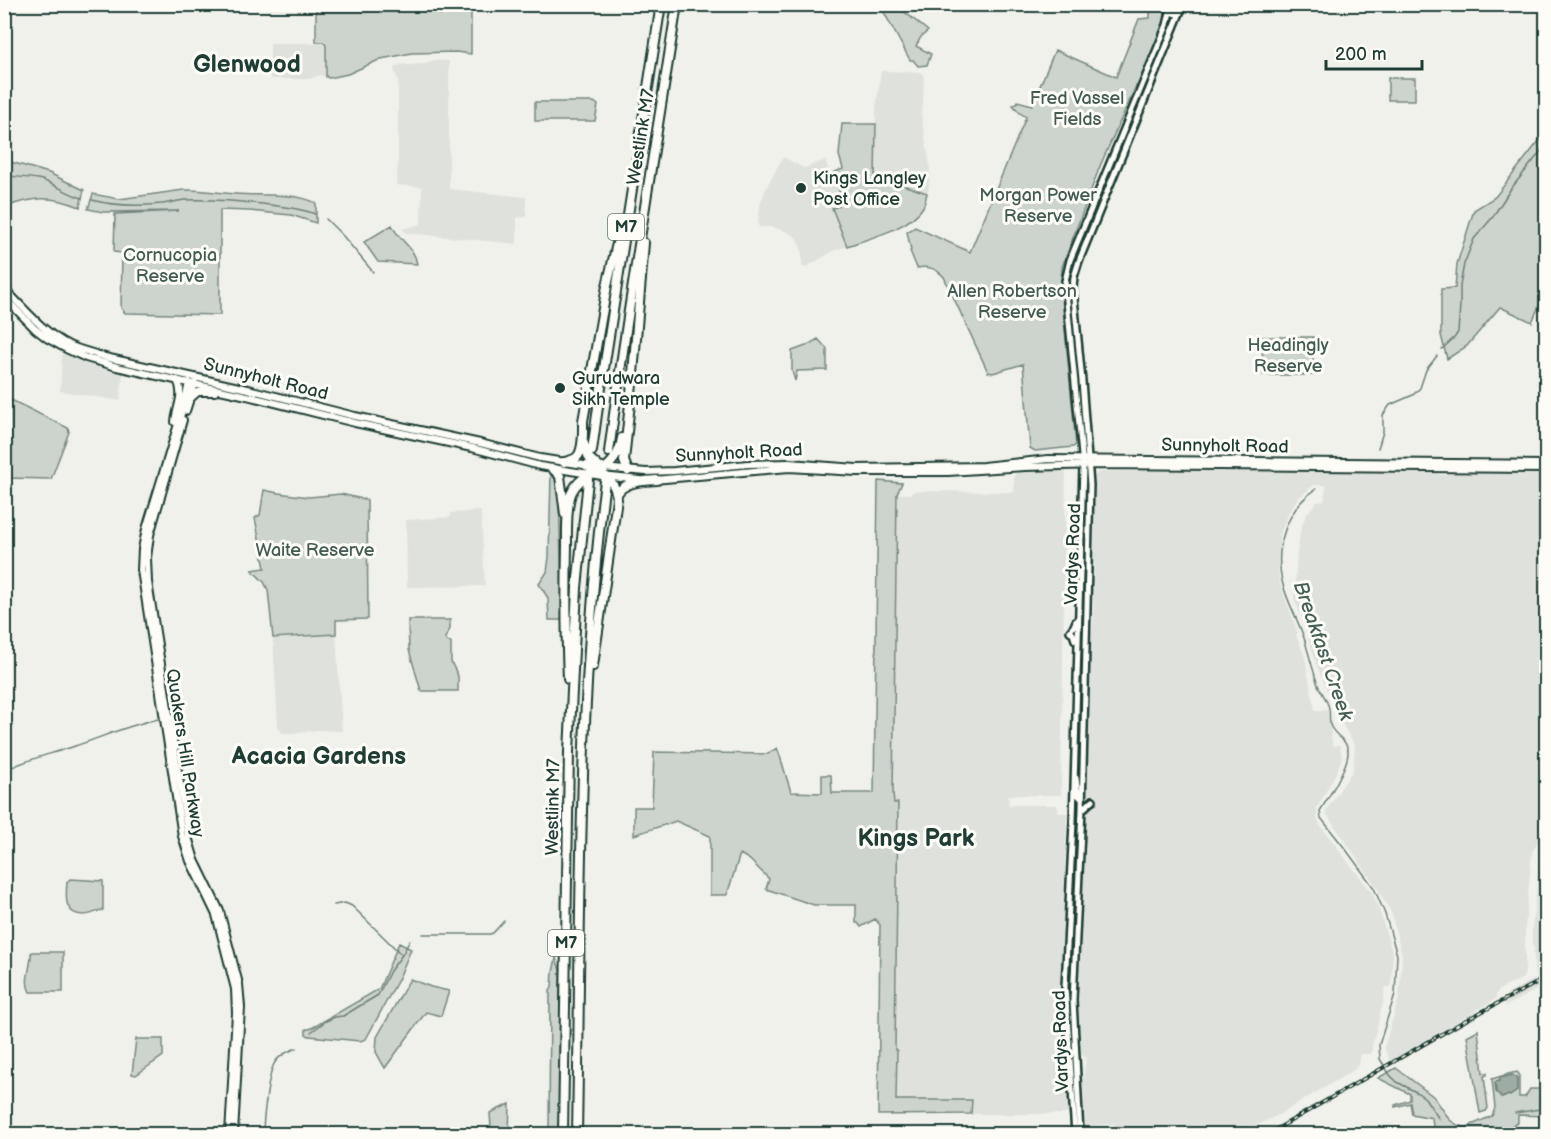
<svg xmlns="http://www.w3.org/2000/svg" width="1551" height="1139" font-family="'Balsamiq Sans',sans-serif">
<rect width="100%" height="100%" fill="#f0f1eb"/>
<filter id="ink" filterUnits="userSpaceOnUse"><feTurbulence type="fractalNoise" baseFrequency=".0167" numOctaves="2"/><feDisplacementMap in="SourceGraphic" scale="12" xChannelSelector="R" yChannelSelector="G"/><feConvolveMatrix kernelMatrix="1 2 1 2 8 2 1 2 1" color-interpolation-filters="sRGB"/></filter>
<g filter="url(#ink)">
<path fill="#dfe2dc" d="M316,42H323L326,45V77L320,75L310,79H270V43H307L312,44H316Z
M433,60L449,61V189L526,197V217L517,218V244L406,233L402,229L421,224L422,187L396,185L398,163V81L394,69L396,66L404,64L407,65L425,64Z
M881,71L920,72L923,74L924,77L923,106L921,114L930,166L929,188L927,193L875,176L876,107Z
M783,157L804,168L825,160L832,180L835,179L839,191L841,196L839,206L833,209L847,246L833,251L807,267H802V251L796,237L785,231L772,227H759L758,224L760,205L766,188Z
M63,352L102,369L123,373L120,401L60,391L62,354Z
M1192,469L1415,472L1435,473L1442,475L1459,472L1546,473V829L1532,852L1525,929V973L1523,978L1499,990L1496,995V999L1390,1061L1384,1047L1399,998L1402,956L1391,912L1377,888L1325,812L1353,770L1355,746L1337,715L1333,699L1327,690L1315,661L1306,628L1294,599L1297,553L1301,527L1307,513L1317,502L1324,501L1326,485H1314L1297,499L1289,512L1280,535L1278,569L1280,584L1298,633L1296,635L1304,654L1315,710H1327L1333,746L1340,745L1342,758L1337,771L1317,808V817L1320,825L1373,894L1379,909L1393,955L1391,987L1384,988V999L1372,1047V1052L1371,1054H1360L1359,1064L1354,1070L1280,1114L1239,1134H1086L1115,1131V1124L1085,1126L1083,1083L1086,1057L1083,1056L1081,1053L1078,1002L1085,820L1089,631H1093L1095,475L1099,472Z
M1066,470L1061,795H1008L1009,805H1057L1059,813H1067L1061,989L1062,1036H1059L1062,1074H1066L1070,1114H971V1100H896L897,1051L895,1050L898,803H894L893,793L897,494H910L914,491L1014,492V476L1018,472Z
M481,511L485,586L407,587L406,520L451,517V513Z
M336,634L342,731L317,730L296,733H282L278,727L273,639Z
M1546,839V985L1506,1006L1503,997L1523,985L1538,978L1534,970V947L1532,946V928L1540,854Z"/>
<path fill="#cdd3cd" stroke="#768880" stroke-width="1.5" d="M838,4H897L900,6L901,9L928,31L921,37L916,46L931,54L927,65L918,66L913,60H910L881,7L837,6Z
M316,5H471V54L456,52L412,53L381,59L348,74L329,78L326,77V45L323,42H316Z
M1150,5H1162L1165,13V22L1138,86H1136L1100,166L1062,267L1061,287L1076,445L1073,447L1035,451L1030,448L1023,364L993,373L988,372L944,277C936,268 928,266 917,268L910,251L911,250L907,232L915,227L970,252L1026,117L1020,113L1013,105L1016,104L1018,101L1032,105L1055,50L1116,77L1139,19L1150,18Z
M1388,78H1415V100H1388Z
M535,102H594L598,105L595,121H535Z
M842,124H876L875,176L927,193C926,197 925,203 923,207C909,229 870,238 847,246L832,208L839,206L841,196L835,180H833L830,174L843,169L839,155Z
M1546,132V272C1545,291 1540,305 1532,322L1500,307L1467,346L1447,359L1441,335V289L1455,288L1457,264L1474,210L1495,197Z
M4,160L49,173L84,190L80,207C50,195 34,197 5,207Z
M184,190C201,189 218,193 236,194C260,196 295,192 316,203V223L291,215L249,211L220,210V315L125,313L121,308L122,253L114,252L115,214L179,211L103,212L88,209L93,194L119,199Z
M392,225C398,240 415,247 417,264L378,262L364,242Z
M1262,337H1313V375H1263Z
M818,339L827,349V370L797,371L795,381L792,371V351L806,346Z
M5,397L68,428L69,432L51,479L5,478Z
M551,474L556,479L559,499L563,620H549L548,598L539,584L547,572L549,557Z
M878,481L902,483L897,494L893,793L894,803H898L895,1050H897L896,1100H972L971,1114L878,1115L880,925L875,919L861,927L858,923H856V905H814L766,889L769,879L750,860L740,854L727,895H710V836L676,821L634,835V807H652L654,752L768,754L777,748L779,753L791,792L822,793V775H831L832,793H874Z
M264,490L278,493L309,497L341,494L367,500L368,619L336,620V634L273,638L268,590L264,582L252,570L265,568L255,518L260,515Z
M408,620H450V629L445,638L447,641L451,643V662L458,676V691H421L409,650Z
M70,879L103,881V910C97,911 90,915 84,915C63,915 66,896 67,882Z
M399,943L411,949L399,978L366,1039L360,1041L309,1036L306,1034V1029H310L379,989Z
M33,952H63V992H30C23,980 32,966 31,953Z
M556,958L560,970L559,1134H549L550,991L552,987L553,972Z
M410,979L431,987L449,991L441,1016L426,1012L385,1068L376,1052L377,1037Z
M1478,1030L1483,1073H1487V1075L1484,1076L1488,1108L1486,1111L1480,1113L1467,1036Z
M136,1039H163V1056L136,1075L132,1074Z
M1396,1068L1434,1097L1450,1120L1459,1126L1467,1127L1492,1116L1495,1108L1492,1079L1508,1074L1517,1072L1519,1074V1097H1525L1530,1089H1546V1116L1518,1115V1123L1503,1131L1500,1134H1433H1434L1432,1118L1412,1114L1410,1103L1395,1107V1105L1410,1100V1094L1378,1078Z
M510,1104L509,1134H502L501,1131L497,1128H491L490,1113Z"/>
<path fill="#9faca4" stroke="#6c8077" stroke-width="1.5" d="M1512,1075L1517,1078V1091L1510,1096L1509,1095L1502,1098L1496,1092L1495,1082L1499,1081L1500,1078Z"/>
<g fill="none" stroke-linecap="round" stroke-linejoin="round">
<path stroke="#6c8077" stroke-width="1.5" d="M4,176C17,177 31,177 42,180C56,185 68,194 82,198
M92,200C114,206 139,206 162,204C170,203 177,201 185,200C216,199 248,202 278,206C291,208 303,209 315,214
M326,219L343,236L373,272
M1442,349L1455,337L1458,332L1460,305V286L1464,264L1474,239L1492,218L1510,190L1546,145
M1378,448L1383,432V415L1390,405L1413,395L1420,388L1426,370L1437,356
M1316,489C1287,508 1274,547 1282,581C1286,600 1299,621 1305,641C1309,655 1313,670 1318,685C1321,692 1326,698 1328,705C1331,712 1328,721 1331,727C1336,737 1349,741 1348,753C1348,767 1328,798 1320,811L1321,818L1347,851L1374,888L1385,914L1397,955L1395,994L1379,1045L1380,1059L1390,1075L1397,1082L1418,1093L1425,1098L1439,1119
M4,771C26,759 52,754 75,746C103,737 130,724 159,719
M334,905L345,903L352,906L402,955
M423,934H490L493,933L504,921
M311,1032L326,1021L335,1017L343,1016L378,995L390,971L402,955L410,940
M1515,1113L1546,1108
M263,1134C263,1120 268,1076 274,1064C279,1055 289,1051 297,1048"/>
<g stroke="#1f3d34" stroke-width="10">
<path id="secondary" d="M1169,4L1170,12L1176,14L1182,10V4
M1075,640L1073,634L1070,631L1074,626L1076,621
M1076,778L1078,795L1081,798
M1082,810L1093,800
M1075,1134L1065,987L1073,822L1083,466L1065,281L1070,260L1167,25L1170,12
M1080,1134L1073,1000L1082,810L1090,485L1082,381L1073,288L1074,277L1079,261L1180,13"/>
</g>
<g stroke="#1f3d34" stroke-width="10">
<path id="primary" d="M4,288C25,309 43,332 69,345C81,350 93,353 105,357L252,390L355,416L480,443L540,458L590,466
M4,297L35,329L48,339L66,349L86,358L117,367L247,396L355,423L472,448L540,466L602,476L640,480
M189,382L185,401L146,529L142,549L141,570L182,836L190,861L216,915L235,989L236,1013L229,1134
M191,398L198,392H215
M186,411L195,383
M183,420L150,535L147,558L148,582L189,840L195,860L220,911L239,984L241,1007L234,1134
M175,422C176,408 185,395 177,380
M603,468L646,472L674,471L748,464L789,463L857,468L983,466L1048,459L1546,464
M654,480L789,468L857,472H948L1025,467L1099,465L1546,469"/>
</g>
<g stroke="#1f3d34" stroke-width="12">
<path id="motorway" d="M583,441L589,458L600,468
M592,451L598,407L661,4
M609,452C628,303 654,154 677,4
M564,462C569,461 575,460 578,456C584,448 583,431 583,421L607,286L622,222
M587,466C603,473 616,480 617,499L593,666
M553,469L560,476L565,514
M628,471L624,461L633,374L644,243
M600,472C613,464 620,453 622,438
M617,494C624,481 644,481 657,480
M568,679C566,634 566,589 567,545C567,530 566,507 571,494C577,480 589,474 602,468
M563,1134L569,752L577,588L588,480
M577,1134C581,917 577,697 605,481"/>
</g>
<use href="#secondary" stroke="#fdfcf7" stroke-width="5"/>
<use href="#primary" stroke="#fdfcf7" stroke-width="6"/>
<use href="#motorway" stroke="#fdfcf7" stroke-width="8"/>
<g stroke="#1f3d34" stroke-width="4">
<path id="rail" d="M1268,1134L1466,1020L1546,978"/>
</g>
<use href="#rail" stroke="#fdfcf7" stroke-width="1.5" stroke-dasharray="4.5" stroke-linecap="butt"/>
</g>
</g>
<g fill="#1f3d34" stroke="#fdfcf7" stroke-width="2">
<circle cx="801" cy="188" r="6"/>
<circle cx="560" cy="388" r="6"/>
</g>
<g text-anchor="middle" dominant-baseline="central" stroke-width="6" stroke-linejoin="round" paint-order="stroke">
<g fill="#fdfcf7" stroke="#62766e" stroke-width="1.5">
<rect x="608" y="214" width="36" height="26" rx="4.5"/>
<rect x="548" y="930" width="36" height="26" rx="4.5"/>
</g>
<g font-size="16" font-weight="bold" fill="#1f3d34">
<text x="626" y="227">M7</text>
<text x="566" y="943">M7</text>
</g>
<g font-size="18" fill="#425b53" stroke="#fdfcf7">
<text x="1077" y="98">Fred Vassel<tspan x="1077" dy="21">Fields</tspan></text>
<text x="1038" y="195">Morgan Power<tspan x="1038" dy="21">Reserve</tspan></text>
<text x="170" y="255">Cornucopia<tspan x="170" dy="21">Reserve</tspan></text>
<text x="1012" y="291">Allen Robertson<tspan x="1012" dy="21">Reserve</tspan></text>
<text x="1288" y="345">Headingly<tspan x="1288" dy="21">Reserve</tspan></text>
<text x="315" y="550">Waite Reserve</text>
</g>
<g font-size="18" fill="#1f3d34" stroke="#fdfcf7">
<text transform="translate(641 137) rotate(-81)">Westlink M7</text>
<text transform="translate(266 379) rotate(14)">Sunnyholt Road</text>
<text transform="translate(1225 446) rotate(1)">Sunnyholt Road</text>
<text transform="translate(739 453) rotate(-3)">Sunnyholt Road</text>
<text transform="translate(1073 554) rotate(-88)">Vardys Road</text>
<text transform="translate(185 753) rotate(81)">Quakers Hill Parkway</text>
<text transform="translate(553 807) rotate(-89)">Westlink M7</text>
<text transform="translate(1061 1041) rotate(-92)">Vardys Road</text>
</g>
<g font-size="18" fill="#1f3d34" stroke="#fdfcf7" text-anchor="start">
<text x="813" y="178">Kings Langley<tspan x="813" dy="21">Post Office</tspan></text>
<text x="572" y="378">Gurudwara<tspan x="572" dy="21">Sikh Temple</tspan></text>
</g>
<g font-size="20" font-style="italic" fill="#455e56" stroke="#fdfcf7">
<text transform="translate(1323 651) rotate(71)">Breakfast Creek</text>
</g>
<g font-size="24" font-weight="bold" fill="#1f3d34" stroke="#fdfcf7">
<text x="247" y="64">Glenwood</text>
<text x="319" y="756">Acacia Gardens</text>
<text x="916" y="838">Kings Park</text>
</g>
</g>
<rect width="1551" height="1139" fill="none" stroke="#fdfcf7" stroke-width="24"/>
<rect x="12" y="12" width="1527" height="1115" fill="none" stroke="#1f3d34" stroke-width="2" filter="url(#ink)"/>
<path d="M1326 60v9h96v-9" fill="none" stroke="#1f3d34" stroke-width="3"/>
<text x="1335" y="60" font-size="18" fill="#1f3d34" stroke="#fdfcf7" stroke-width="4.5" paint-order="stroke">200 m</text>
</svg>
